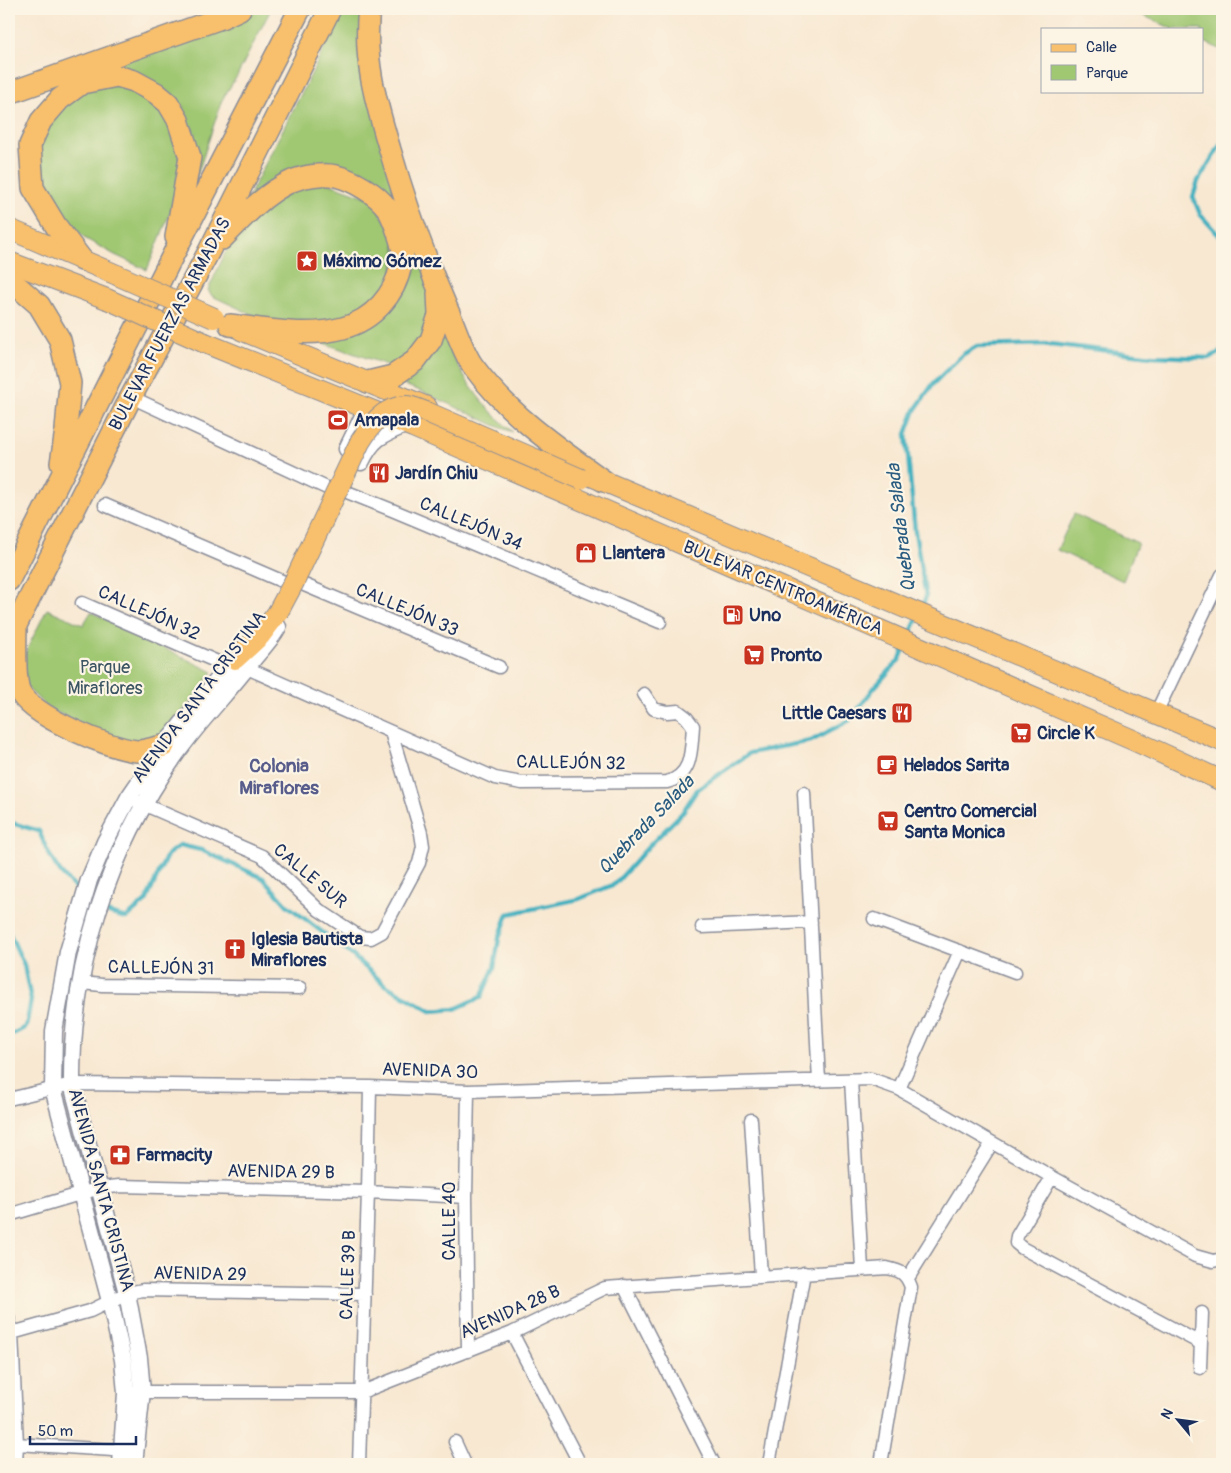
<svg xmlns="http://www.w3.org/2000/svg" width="1231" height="1473" font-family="Pangolin,sans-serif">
<rect width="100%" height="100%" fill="#fcf5e5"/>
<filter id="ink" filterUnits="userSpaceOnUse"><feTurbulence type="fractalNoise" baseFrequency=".02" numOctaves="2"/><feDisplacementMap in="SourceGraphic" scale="10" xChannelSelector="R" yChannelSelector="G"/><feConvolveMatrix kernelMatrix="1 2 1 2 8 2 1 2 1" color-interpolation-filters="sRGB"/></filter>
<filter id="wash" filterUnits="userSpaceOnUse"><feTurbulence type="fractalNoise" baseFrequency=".0096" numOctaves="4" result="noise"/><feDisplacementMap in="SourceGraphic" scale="20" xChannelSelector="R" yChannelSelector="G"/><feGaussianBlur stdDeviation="1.12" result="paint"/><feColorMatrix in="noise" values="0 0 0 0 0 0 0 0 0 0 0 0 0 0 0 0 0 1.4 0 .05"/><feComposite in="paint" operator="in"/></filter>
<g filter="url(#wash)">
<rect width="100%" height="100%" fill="#f8e8d2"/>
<path fill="#a0c772" stroke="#5e7b68" d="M255,9H271L237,76L222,100L192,191L179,114L140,94L162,111L171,124L180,162L172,208L147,270L115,255L86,239L56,211L36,178L41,121L92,72L233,20Z
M342,9H363L429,292L431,334L393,367L306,337L391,300L397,217L320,165L302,166L283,172L255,201H248L253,188L319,59Z
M1145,9H1222V50L1202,41V29H1173L1142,15Z
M316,179L372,199L398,242L390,287L345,324L268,322L212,296L208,290L233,236L259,209Z
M443,314C444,323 444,333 447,341C460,377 484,408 513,432L501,428L423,392L399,383Z
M1074,514L1138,543L1123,581L1057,550Z
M47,609L83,625L91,612L213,672L172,725L158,739L141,745L121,741L49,709L25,686V653Z"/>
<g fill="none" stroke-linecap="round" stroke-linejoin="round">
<path stroke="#43b1c0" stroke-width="4.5" d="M1222,142L1198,181L1193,197L1200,214L1222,239
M921,609L926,597L915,532L906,434L915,410L933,384L962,355L977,346L1050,344L1152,356L1209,358L1222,351
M909,637L917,619
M9,828L12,823L39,831C49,856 58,875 81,892
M103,909L109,913L126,918L146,901L167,855L180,845L201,850L263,878L287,905L352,955L385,985L431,1011L455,1009L481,997L494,968L499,938L508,914L579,899L615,884L649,846L682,813L697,790L718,775L750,753L811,741L850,720L874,688L900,659L905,646
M9,932L24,965L31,1000L26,1027L9,1036"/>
</g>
</g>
<g filter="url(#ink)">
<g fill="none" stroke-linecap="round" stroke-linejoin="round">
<g stroke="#8a8c98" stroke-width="15">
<path id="minor" d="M131,397L329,489L347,492L392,510L660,622
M105,505L284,582
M302,584L499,667
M82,603L229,667
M247,668L495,778L522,783L667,782C693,775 691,750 693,726L686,717L678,711L667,712L654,709L644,694
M1156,713L1222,575
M804,793L819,1081
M136,801L262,856L319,910L360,937L371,938L382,932L419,863L423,846L421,833L391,732
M874,919L1015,972
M702,927L811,922
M81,983L102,985L300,988
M851,1080L862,1269
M899,1089L960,951
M9,1099L72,1084L370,1087L468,1091L871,1079L899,1089L1052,1177L1195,1256L1213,1261L1222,1259
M751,1120L761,1276
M1052,1177L1017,1236L1016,1243L1022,1248L1200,1343
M9,1215L100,1188L119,1186L368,1192L466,1197
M908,1278L992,1143
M624,1286L714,1464
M9,1320L12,1333L17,1444L16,1464
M12,1333L90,1311L127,1293L143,1290L365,1294
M512,1333L580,1464
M468,1351L466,1197L468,1091
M1200,1368L1202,1313
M133,1392H362L512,1333L605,1288L887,1268C901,1271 906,1273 911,1287L881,1464
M455,1442L465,1464
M17,1444L129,1451
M359,1464L368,1192L370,1087
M769,1464L804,1273"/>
</g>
<g stroke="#8a8c98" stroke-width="19">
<path id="tertiary" d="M347,449L367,408
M361,462C373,437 381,435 407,424
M121,1464L126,1393L123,1360L110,1301L53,1088L54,1031L68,952L89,880L105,842L129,797L164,746L242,650
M134,1464L142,1391L139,1358L127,1293L72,1084C71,966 108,850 176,754C200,720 230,690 255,657C263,648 272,638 278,627"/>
</g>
<g stroke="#8a8c98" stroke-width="22">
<path id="primary" d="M9,229L117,275
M9,262L107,299
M241,330L427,407
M205,343L413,427L1133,740L1222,781
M589,475L1222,741
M235,659L260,636L278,612"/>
</g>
<g stroke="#8a8c98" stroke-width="24">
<path id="trunk" d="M369,9C363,60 376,102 390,150C406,205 425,259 448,311C455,326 463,353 473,366C508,414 556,447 604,481
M9,93L221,18L240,9
M222,239C242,218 265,193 292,181C304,176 323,173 336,176C353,180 377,194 387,208C392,215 400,237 402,247C404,252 402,259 401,265C395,295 373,320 343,328C306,338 267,329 230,325
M82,260L56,226L33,188L30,145L41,121L60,99L82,83L117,76L134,81L156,93L168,103L178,120L190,157L176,237
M9,279L39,305L60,340L70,383L66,430L61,463
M368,382L393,376L415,361L431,340L439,315L438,293
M9,580L173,255L300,9
M16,625C16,642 14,675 19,690C29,716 111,749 137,751C146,751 155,747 164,746
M9,639L131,397L208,253L330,9"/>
</g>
<use href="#minor" stroke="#fff" stroke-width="12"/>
<use href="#tertiary" stroke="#fff" stroke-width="16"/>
<use href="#primary" stroke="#f8bf6c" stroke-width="20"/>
<use href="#trunk" stroke="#f8bf6c" stroke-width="21"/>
<g stroke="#8a8c98" stroke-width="22" stroke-linecap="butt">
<path id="primary-bridge" d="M117,275L214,318
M107,299L205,343
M278,612L294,582L360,442C371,425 383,407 406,406C413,406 422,411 429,413L581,479"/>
</g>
<use href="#primary-bridge" stroke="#f8bf6c" stroke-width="20"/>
</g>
</g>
<defs>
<g id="sight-square" transform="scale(1.125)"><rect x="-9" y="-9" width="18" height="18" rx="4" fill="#c8321e" stroke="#fcf5e5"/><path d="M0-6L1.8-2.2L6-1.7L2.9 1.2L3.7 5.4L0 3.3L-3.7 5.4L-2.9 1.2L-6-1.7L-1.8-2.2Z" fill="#fff"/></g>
<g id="stadium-square" transform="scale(1.125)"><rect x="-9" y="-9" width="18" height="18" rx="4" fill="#c8321e" stroke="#fcf5e5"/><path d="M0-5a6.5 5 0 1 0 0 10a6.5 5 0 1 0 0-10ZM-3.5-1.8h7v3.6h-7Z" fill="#fff"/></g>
<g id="restaurant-square" transform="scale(1.125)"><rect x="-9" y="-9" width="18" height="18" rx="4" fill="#c8321e" stroke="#fcf5e5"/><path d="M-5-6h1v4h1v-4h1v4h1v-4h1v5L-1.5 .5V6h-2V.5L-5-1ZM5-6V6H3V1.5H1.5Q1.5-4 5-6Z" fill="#fff"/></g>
<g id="shop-square" transform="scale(1.125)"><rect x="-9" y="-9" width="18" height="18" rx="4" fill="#c8321e" stroke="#fcf5e5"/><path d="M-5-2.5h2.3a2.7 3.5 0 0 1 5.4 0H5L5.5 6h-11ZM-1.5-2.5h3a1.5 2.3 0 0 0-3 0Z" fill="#fff"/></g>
<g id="fuel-square" transform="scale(1.125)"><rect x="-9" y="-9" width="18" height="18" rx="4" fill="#c8321e" stroke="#fcf5e5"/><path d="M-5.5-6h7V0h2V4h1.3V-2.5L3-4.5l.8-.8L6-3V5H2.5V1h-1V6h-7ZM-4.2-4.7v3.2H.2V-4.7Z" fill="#fff"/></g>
<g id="supermarket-square" transform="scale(1.125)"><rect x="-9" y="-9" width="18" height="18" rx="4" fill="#c8321e" stroke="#fcf5e5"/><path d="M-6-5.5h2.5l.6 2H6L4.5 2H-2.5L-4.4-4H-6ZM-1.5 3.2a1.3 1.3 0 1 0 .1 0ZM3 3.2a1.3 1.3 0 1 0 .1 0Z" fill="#fff"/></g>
<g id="cafe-square" transform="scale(1.125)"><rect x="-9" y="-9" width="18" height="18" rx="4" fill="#c8321e" stroke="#fcf5e5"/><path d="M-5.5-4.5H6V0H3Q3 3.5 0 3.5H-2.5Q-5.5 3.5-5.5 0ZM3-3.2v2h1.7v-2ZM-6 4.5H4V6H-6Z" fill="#fff"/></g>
<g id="church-square" transform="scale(1.125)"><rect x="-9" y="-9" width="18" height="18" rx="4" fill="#c8321e" stroke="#fcf5e5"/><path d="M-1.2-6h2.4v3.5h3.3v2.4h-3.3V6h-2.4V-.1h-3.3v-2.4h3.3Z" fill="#fff"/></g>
<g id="pharmacy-square" transform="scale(1.125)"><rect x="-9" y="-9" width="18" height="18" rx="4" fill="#c8321e" stroke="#fcf5e5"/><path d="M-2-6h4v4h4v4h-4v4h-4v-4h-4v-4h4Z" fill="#fff"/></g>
</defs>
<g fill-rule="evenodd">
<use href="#sight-square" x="307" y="261"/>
<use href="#stadium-square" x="338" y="420"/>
<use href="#restaurant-square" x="379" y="473"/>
<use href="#shop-square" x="586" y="553"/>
<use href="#fuel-square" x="733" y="615"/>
<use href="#supermarket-square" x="754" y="655"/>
<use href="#restaurant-square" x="902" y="713"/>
<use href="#supermarket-square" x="1021" y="733"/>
<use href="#cafe-square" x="887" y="765"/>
<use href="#supermarket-square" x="888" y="821"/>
<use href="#church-square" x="235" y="949"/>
<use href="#pharmacy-square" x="120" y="1155"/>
</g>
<g text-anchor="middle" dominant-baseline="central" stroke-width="4.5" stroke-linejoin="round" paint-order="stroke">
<g font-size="18" font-weight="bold" fill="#1b2f5e" stroke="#fcf5e5" text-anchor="start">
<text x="323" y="261">Máximo Gómez</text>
<text x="354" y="420">Amapala</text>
<text x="395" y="473">Jardín Chiu</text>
<text x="602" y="553">Llantera</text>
<text x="749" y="615">Uno</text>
<text x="770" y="655">Pronto</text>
<text x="886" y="713" text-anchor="end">Little Caesars</text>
<text x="1037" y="733">Circle K</text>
<text x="903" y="765">Helados Sarita</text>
<text x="904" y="811">Centro Comercial<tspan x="904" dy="21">Santa Monica</tspan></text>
<text x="251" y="939">Iglesia Bautista<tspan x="251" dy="21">Miraflores</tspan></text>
<text x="136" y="1155">Farmacity</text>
</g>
<g font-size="18" fill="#1b2f5e" stroke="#fcf5e5">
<text transform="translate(170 324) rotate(-62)">BULEVAR FUERZAS ARMADAS</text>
<text transform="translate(471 524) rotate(23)">CALLEJÓN 34</text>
<text transform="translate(783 588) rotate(23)">BULEVAR CENTROAMÉRICA</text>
<text transform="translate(407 610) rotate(23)">CALLEJÓN 33</text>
<text transform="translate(149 613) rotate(24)">CALLEJÓN 32</text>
<text transform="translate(199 697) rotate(-53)">AVENIDA SANTA CRISTINA</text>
<text transform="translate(571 763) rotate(1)">CALLEJÓN 32</text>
<text transform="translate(310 876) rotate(40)">CALLE SUR</text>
<text transform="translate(161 968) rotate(1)">CALLEJÓN 31</text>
<text transform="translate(430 1071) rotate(2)">AVENIDA 30</text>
<text transform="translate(281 1172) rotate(1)">AVENIDA 29 B</text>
<text transform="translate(101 1190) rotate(75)">AVENIDA SANTA CRISTINA</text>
<text transform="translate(449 1221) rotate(-90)">CALLE 40</text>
<text transform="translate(200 1274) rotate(1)">AVENIDA 29</text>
<text transform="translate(348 1275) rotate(-88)">CALLE 39 B</text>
<text transform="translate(510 1312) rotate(-24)">AVENIDA 28 B</text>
</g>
<g font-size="18" fill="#3c5563" stroke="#fcf5e5">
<text x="105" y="667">Parque<tspan x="105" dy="21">Miraflores</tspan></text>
</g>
<g font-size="19" font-style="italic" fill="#295c80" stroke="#fcf5e5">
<text transform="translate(901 528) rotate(-97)">Quebrada Salada</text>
<text transform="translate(646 825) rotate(-46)">Quebrada Salada</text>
</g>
<g font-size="19" font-weight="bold" fill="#585d8b" stroke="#fcf5e5">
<text x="279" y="766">Colonia<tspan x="279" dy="22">Miraflores</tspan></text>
</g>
</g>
<rect width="1231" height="1473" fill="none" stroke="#fcf5e5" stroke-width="30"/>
<rect x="1041" y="28" width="162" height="65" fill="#fcf5e5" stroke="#a2a6af"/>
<rect x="1051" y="44" width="25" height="8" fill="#f8bf6c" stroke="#a2a6af"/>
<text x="1086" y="52" font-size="15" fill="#1b2f5e">Calle</text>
<rect x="1051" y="65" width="25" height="15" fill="#a0c772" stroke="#a2a6af"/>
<text x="1086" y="78" font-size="15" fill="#1b2f5e">Parque</text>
<g transform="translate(1178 1420) rotate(299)" stroke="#fcf5e5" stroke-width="4" paint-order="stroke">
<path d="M0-4L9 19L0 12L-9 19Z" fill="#1b2f5e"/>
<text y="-8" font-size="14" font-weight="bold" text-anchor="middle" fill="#1b2f5e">N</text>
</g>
<path d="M30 1436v8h106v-8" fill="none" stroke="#1b2f5e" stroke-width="2.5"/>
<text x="38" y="1436" font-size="15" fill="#1b2f5e" stroke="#fcf5e5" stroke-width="4" paint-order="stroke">50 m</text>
</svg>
